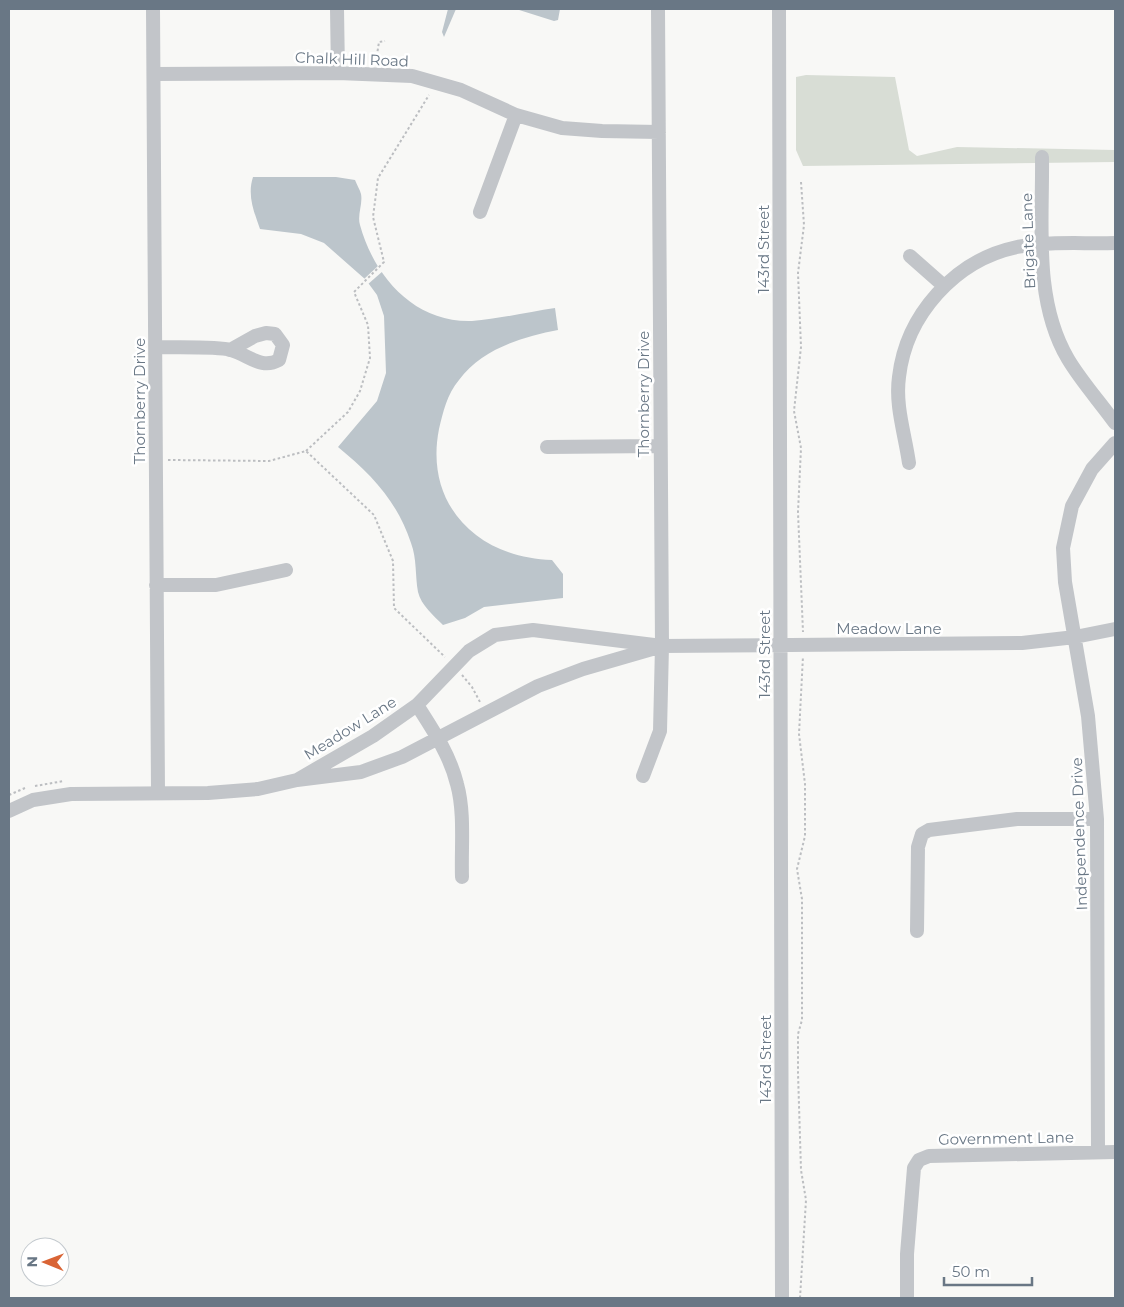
<svg xmlns="http://www.w3.org/2000/svg" width="1124" height="1307" font-family="Montserrat,sans-serif">
<rect width="100%" height="100%" fill="#f8f8f6"/>
<path fill="#d8ddd5" d="M806,75L895,77L909,150L917,156L957,147L1115,150V162L803,166L796,150V77Z"/>
<path fill="#bcc5cb" d="M448,9H456L444,37L442,32Z
M516,9H560L558,20L554,21Z
M253,177H336L355,180C357,185 360,190 361,194C363,204 357,215 360,225C374,276 414,323 472,321C499,319 528,312 555,308L558,330C522,337 482,349 459,380C447,394 443,412 439,429C424,505 478,558 552,560L563,574V598L484,607L465,618L443,625C434,616 421,605 418,592C415,575 417,559 411,543C397,501 372,475 338,447L377,401L386,373L384,316L377,295L366,280L324,243L301,234L260,229C254,212 247,195 253,177Z"/>
<path fill="#f8f8f6" d="M379,265L383,271L367,285L363,280Z"/>
<g fill="none" stroke-linecap="round" stroke-linejoin="round">
<path stroke="#bcbec1" stroke-width="2" stroke-dasharray="2.5 2.5" stroke-linecap="butt" d="M376,61L379,42L385,41
M801,182L804,225L798,273L801,347L794,411L801,448L798,512L803,632
M306,451L348,412L360,391L370,358L368,325L354,292L384,262L373,217L378,178L429,95
M168,460L269,461L306,451L374,515L393,561L394,608L445,657
M462,675L472,687L480,702
M35,786L64,781
M9,795L25,788
M800,1298L806,1200L801,1170L798,1073V1034L802,1020V899L797,869L805,836V784L799,734L803,656"/>
<path stroke="#c2c5c9" stroke-width="14" d="M153,9L158,792
M337,9L338,73
M779,9L782,1298
M154,74L338,73L412,76L461,90L516,115L562,128L602,131L659,132
M1042,157C1043,223 1033,300 1068,359C1081,381 1100,402 1115,423
M480,212L516,115
M910,256L944,286
M156,347C174,348 216,346 231,350C249,355 261,370 279,360L283,345L275,334L266,333L255,336L230,350
M547,447L659,446
M909,463C905,434 895,406 899,377C906,315 955,260 1017,247C1049,241 1083,244 1115,243
M156,585H216L286,570
M417,705C433,730 450,755 457,784C465,813 461,847 462,877
M643,776L660,731L662,646L658,9
M297,780L373,736L417,705L469,651L495,635L533,630L662,646L1022,643L1075,637L1115,629
M9,811L33,800L71,794L208,793L258,789L297,780L361,772L402,757L538,686L583,669L659,647
M917,931L918,847L922,834L929,830L1017,819H1097
M1098,1152L1097,819L1088,716L1065,582L1063,548L1072,506L1092,469L1115,443
M907,1298V1254L914,1168L919,1160L929,1156L1115,1152"/>
</g>
<g text-anchor="middle" dominant-baseline="central" stroke-width="5" stroke-linejoin="round" paint-order="stroke">
<g font-size="15" fill="#697785" stroke="#fff">
<text transform="translate(352 59) rotate(2)">Chalk Hill Road</text>
<text transform="translate(1028 241) rotate(-92)">Brigate Lane</text>
<text transform="translate(763 249) rotate(-90)">143rd Street</text>
<text transform="translate(643 394) rotate(-90)">Thornberry Drive</text>
<text transform="translate(139 401) rotate(-90)">Thornberry Drive</text>
<text x="889" y="628">Meadow Lane</text>
<text transform="translate(764 654) rotate(-90)">143rd Street</text>
<text transform="translate(350 728) rotate(-32)">Meadow Lane</text>
<text transform="translate(1079 834) rotate(-92)">Independence Drive</text>
<text transform="translate(765 1059) rotate(-90)">143rd Street</text>
<text transform="translate(1006 1138) rotate(-1)">Government Lane</text>
</g>
</g>
<rect width="1124" height="1307" fill="none" stroke="#697785" stroke-width="20"/>
<g transform="translate(45 1262) rotate(271)"><circle r="24" fill="#ffffff" stroke="#c3c9ce"/>
<path d="M0-4L9 19L0 12L-9 19Z" fill="#d96435"/>
<text y="-8" font-size="14" font-weight="bold" text-anchor="middle" fill="#697785">N</text>
</g>
<path d="M944 1277v8h88v-8" fill="none" stroke="#697785" stroke-width="2.5"/>
<text x="952" y="1277" font-size="15" fill="#697785" stroke="#ffffff" stroke-width="4" paint-order="stroke">50 m</text>
</svg>
